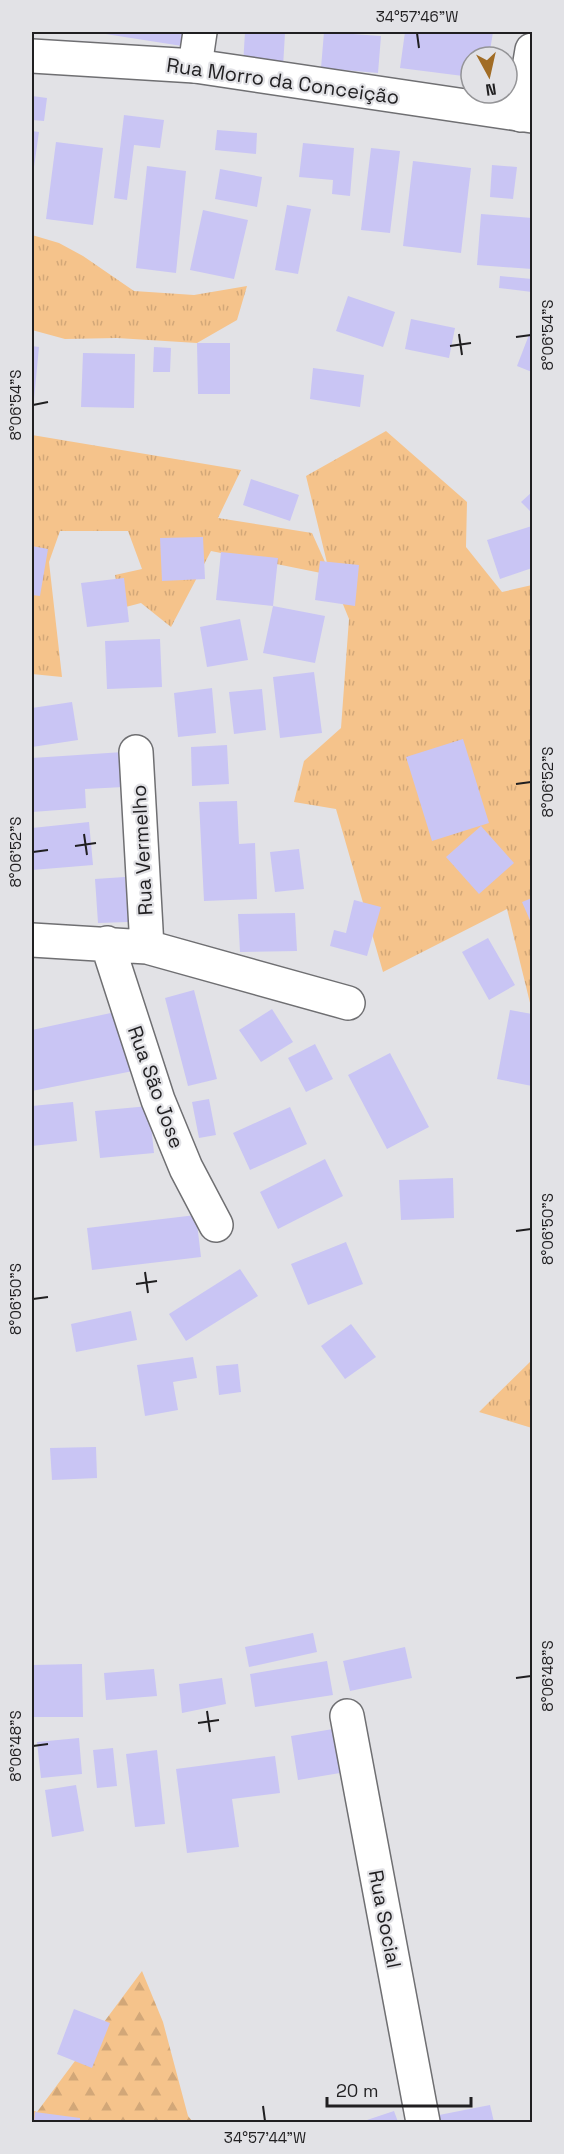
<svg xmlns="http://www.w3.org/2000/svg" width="564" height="2154" font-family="'Space Grotesk',sans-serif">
<defs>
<pattern id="grass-tufts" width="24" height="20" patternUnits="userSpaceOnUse" patternTransform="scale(1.5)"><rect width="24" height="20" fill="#f5c38b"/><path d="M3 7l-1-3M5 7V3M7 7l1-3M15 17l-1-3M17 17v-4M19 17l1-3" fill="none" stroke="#d2a778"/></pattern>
<pattern id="forest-firs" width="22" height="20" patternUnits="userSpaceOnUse" patternTransform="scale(1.5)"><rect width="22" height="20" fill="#f5c38b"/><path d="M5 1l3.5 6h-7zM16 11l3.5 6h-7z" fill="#d2a778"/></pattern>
</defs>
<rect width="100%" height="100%" fill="#e2e2e6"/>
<path fill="url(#grass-tufts)" d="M32,235L59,243L83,256L134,291L194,295L247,286L237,320L197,343L117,338L65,339L32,330Z
M386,431L467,502L466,547L502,592L532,585V1011L507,909L383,972L336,809L294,802L304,761L341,728L349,619L331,575L211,551L171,627L141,603L122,608L115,575L142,569L128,531H60L49,562L62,677L32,674V435L241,470L218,518L312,533L329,571L306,476Z
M532,1360V1428L479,1412Z"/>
<path fill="url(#forest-firs)" d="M142,1971L163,2022L188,2116L193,2122H32V2110L37,2112Z"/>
<path fill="#c9c5f4" d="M93,32H185L182,46Z
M245,32L285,33L283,67L243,65Z
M324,32L381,36L378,73L321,68Z
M405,32H493L489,57H471V77L400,68Z
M32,96L47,98L44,121L32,120Z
M124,115L164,120L160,148L134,145L127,200L114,198Z
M217,130L257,133L256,154L215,150Z
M32,131L39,132L33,174H32Z
M56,142L103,148L93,225L46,219Z
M303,143L354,148L350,196L332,194L333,180L299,177Z
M371,148L400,151L390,233L361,230Z
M413,161L471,168L461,253L403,246Z
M492,165L517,167L513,199L490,197Z
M147,166L186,171L176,273L136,268Z
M220,169L262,177L257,207L215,199Z
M287,205L311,209L298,274L275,270Z
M203,210L248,220L234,279L190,270Z
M481,214L532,218V269L477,265Z
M500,276L532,279V292L499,288Z
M348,296L395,312L383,347L336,331Z
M411,319L455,328L449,358L405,349Z
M532,327V372L517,366Z
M197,343H230V394H198Z
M32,346L39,347L34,399H32Z
M154,347L171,348L170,372H153Z
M83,353L135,354L134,408L81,407Z
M313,368L364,375L360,407L310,399Z
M251,479L299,495L290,521L243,505Z
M532,492V513L521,502Z
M532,526V568L500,579L487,540Z
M203,537L205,579L162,581L160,538Z
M32,546L48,549L40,596L32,595Z
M221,552L278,558L273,606L216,600Z
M320,561L359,565L355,606L315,600Z
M124,578L129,622L87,627L81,583Z
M273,606L325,616L315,663L263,653Z
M240,619L248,660L207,667L200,627Z
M160,639L162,687L107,689L105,641Z
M314,672L322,733L280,738L273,677Z
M212,688L216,733L178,737L174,693Z
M262,689L266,730L234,734L229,692Z
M72,702L78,740L32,747V708Z
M463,739L489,823L432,841L406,757Z
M227,745L229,784L192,786L191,747Z
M123,752L124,787L85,789L86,808L32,812V758Z
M237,801L239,844L255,843L257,899L204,901L199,802Z
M89,822L93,865L32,870V828Z
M481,826L514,863L479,894L446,857Z
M299,849L304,889L275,892L270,852Z
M125,877L128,922L98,923L95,879Z
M532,898V925L522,902Z
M354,900L381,907L367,956L330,946L334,930L346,933Z
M295,913L297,951L240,952L238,914Z
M488,938L515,985L489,1000L462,952Z
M194,990L217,1079L188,1086L165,998Z
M272,1009L293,1042L261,1062L239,1030Z
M510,1010L532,1014V1086L497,1079Z
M120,1011L133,1071L32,1091V1030Z
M315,1044L333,1079L306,1092L288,1058Z
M390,1053L429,1127L387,1149L348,1075Z
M209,1099L216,1135L199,1138L192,1102Z
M73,1102L77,1141L32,1146V1106Z
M149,1106L154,1153L100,1158L95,1111Z
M290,1107L307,1144L250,1170L233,1133Z
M325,1159L343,1196L278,1229L260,1192Z
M453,1178L454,1218L401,1220L399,1180Z
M196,1215L201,1257L92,1270L87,1228Z
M346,1242L363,1284L308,1305L291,1264Z
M240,1269L258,1296L186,1341L169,1314Z
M131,1311L137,1340L76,1352L71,1324Z
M351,1324L376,1357L345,1379L321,1346Z
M193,1357L197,1378L173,1382L178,1410L145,1416L137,1365Z
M238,1364L241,1392L219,1395L216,1366Z
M96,1447L97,1478L52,1480L50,1448Z
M313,1633L317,1652L249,1667L245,1647Z
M405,1647L412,1678L350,1691L343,1661Z
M327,1661L333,1695L255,1707L250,1674Z
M82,1664L83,1717H32V1665Z
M154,1669L157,1696L106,1700L104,1673Z
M222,1678L226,1704L182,1713L179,1684Z
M333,1729L340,1773L298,1780L291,1736Z
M79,1738L82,1774L41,1778L37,1742Z
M113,1748L117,1786L97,1788L93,1750Z
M157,1750L165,1824L135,1827L126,1754Z
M275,1756L280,1793L232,1799L239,1847L187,1853L176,1769Z
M76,1785L84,1831L52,1837L45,1790Z
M74,2009L110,2023L92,2068L57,2054Z
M490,2105L494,2122H435L434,2116Z
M394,2111L398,2122H361Z
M35,2112L80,2118V2122H34Z"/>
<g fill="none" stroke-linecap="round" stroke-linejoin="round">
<g stroke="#6f6f72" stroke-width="36">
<path id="street" d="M195,66L200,32
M521,115L532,50
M136,752L147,947
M32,940L147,947L348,1003
M107,943L158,1100L186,1168L216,1225
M347,1716L423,2122"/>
</g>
<g stroke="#6f6f72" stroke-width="36">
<path id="secondary" d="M32,56L195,66L532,116"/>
</g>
<use href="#street" stroke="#fff" stroke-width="33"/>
<use href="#secondary" stroke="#fff" stroke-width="33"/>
</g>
<path fill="none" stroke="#201f21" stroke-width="2" d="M417,33L419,48M459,334L462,355M516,337L531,335M450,346L471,343M33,405L48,402M516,784L531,782M84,834L87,855M75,846L96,843M33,852L48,850M516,1231L531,1229M145,1272L148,1293M136,1284L157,1281M33,1299L48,1297M516,1678L531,1676M207,1711L210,1732M198,1723L219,1720M33,1746L48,1744M263,2106L265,2121"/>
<g text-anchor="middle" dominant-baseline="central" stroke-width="4.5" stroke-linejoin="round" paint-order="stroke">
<g font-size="20" fill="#201f21" stroke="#e2e2e6">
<text transform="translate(283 81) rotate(8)">Rua Morro da Conceição</text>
<text transform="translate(142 850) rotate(-93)">Rua Vermelho</text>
<text transform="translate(156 1087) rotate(70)">Rua São Jose</text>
<text transform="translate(385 1919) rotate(79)">Rua Social</text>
</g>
</g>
<rect width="564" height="2154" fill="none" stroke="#e2e2e6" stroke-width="66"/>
<g transform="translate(489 75) rotate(172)"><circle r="28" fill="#e2e2e6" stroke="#949497" stroke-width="1.5"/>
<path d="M0-4.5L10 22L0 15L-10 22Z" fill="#a16c25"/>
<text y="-9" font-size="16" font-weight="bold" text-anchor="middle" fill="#201f21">N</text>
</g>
<path d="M327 2097v9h144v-9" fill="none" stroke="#201f21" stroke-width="3"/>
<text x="336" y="2097" font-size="18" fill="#201f21" stroke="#e2e2e6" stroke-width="4.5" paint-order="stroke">20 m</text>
<rect x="33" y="33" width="498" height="2088" fill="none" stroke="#201f21" stroke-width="2"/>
<g font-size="15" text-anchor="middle" fill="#201f21">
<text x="417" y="22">34°57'46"W</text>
<text transform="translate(548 335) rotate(-90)" y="5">8°06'54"S</text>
<text transform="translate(16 405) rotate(-90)" y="5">8°06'54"S</text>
<text transform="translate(548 782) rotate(-90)" y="5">8°06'52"S</text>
<text transform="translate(16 852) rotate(-90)" y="5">8°06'52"S</text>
<text transform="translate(548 1229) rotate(-90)" y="5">8°06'50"S</text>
<text transform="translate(16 1299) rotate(-90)" y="5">8°06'50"S</text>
<text transform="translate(548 1676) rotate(-90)" y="5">8°06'48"S</text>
<text transform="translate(16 1746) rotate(-90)" y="5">8°06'48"S</text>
<text x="265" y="2143">34°57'44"W</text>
</g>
</svg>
